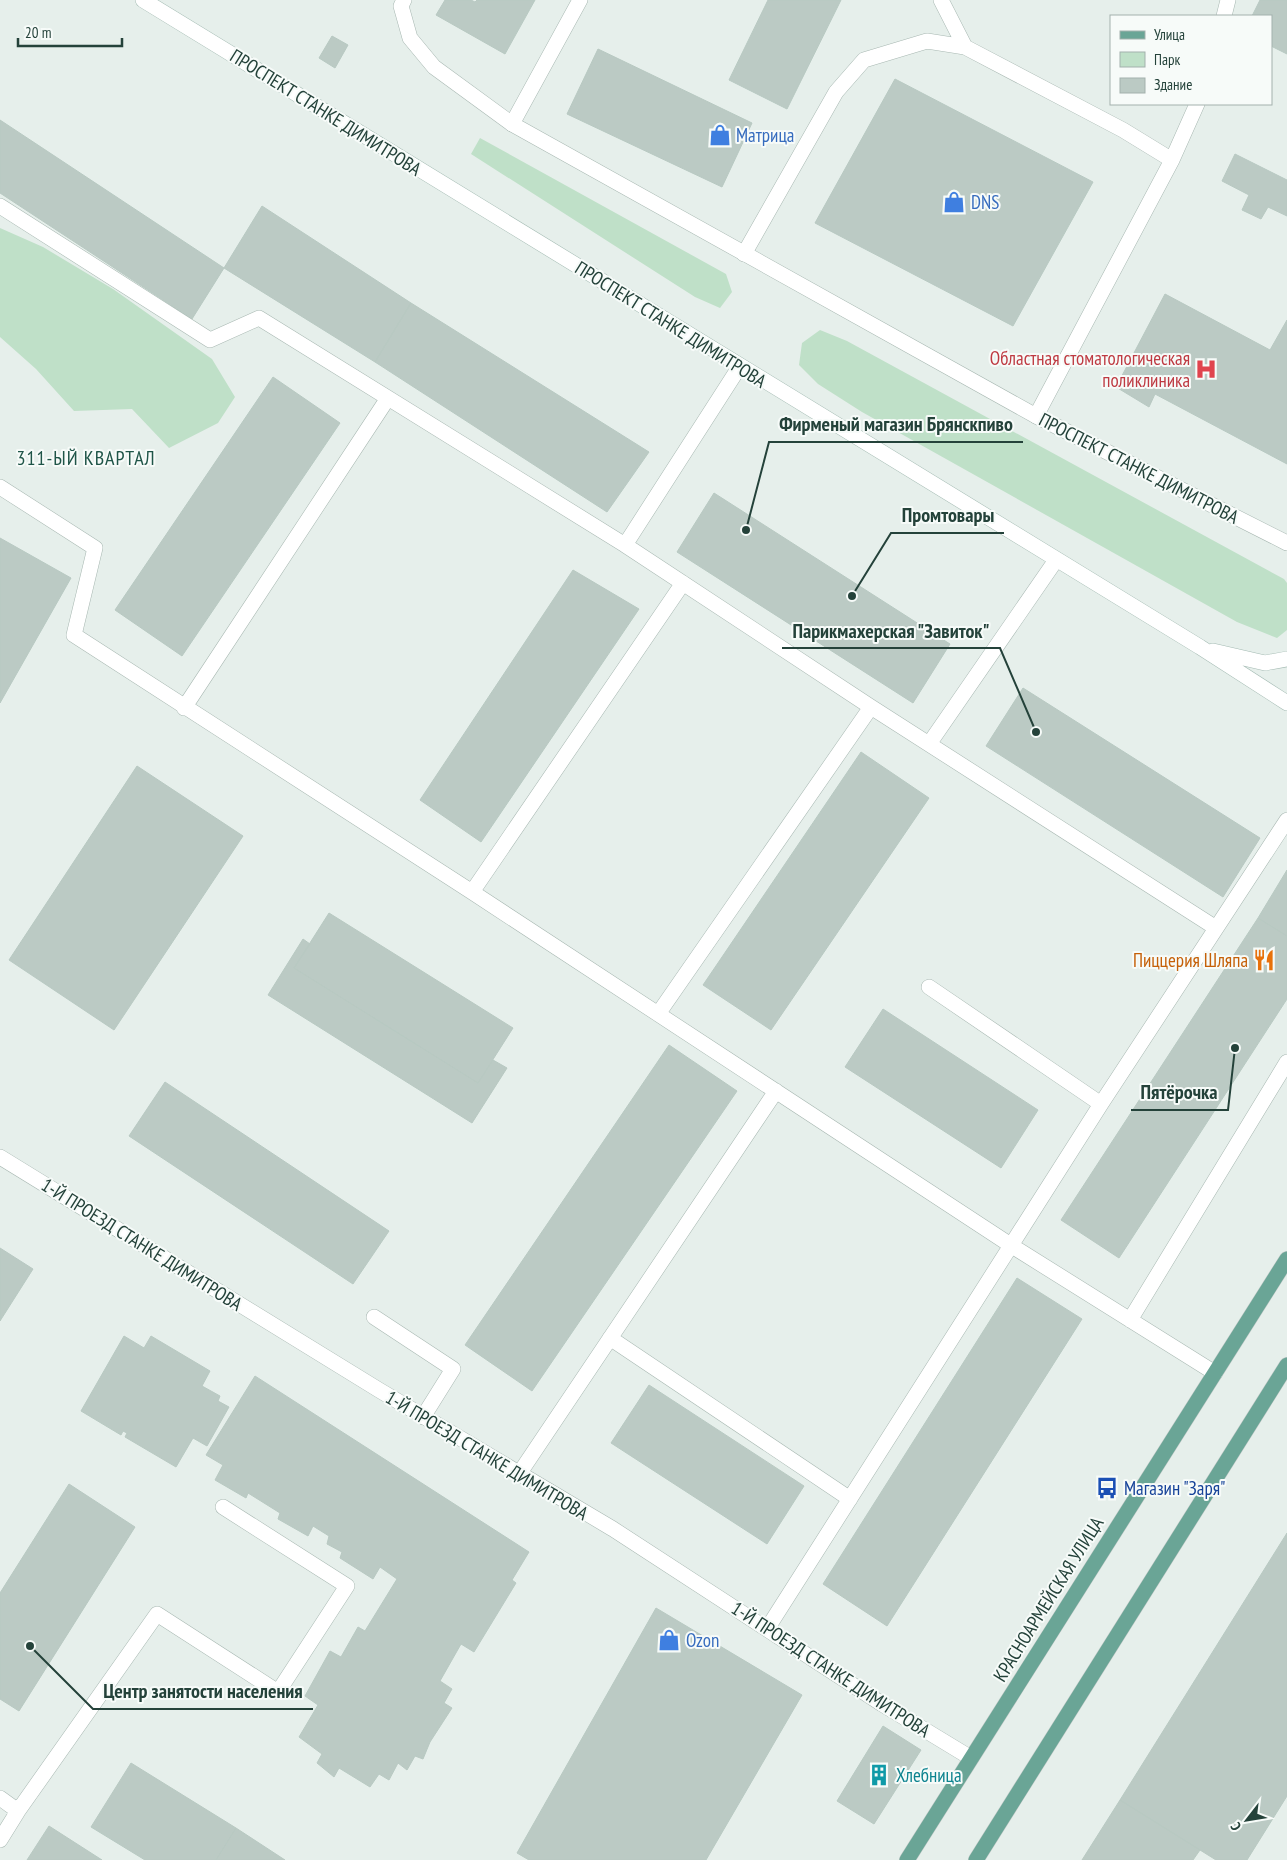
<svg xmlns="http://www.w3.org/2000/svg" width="1287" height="1860" font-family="'PT Sans Narrow',sans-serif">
<rect width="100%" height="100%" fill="#e6efeb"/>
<path fill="#bfe0c8" d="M480,138L726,274L732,292L720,308L695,297L471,154Z
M0,228L43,247L113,289L212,359L235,397L218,423L169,448L132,409L74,411L36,369L0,337Z
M820,330L847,341L1284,579L1287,583V630L1277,638L1237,622L862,412L818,384L799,365L802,343Z"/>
<path fill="#bbcac4" stroke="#b8c9c2" d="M445,0H471L475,2L477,0H535L505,54L436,15Z
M768,0H841L787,109L729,80Z
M1260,0H1287V54L1271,46V16H1252Z
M332,36L348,45L335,68L319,58Z
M598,49L752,123L722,187L567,114Z
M895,79L1093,182L1013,326L815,223Z
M0,120L224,268L192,319L0,193Z
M1235,154L1287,180V216L1268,207L1261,219L1242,210L1249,195L1222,181Z
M262,206L411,303L375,362L224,268Z
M1165,294L1270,350L1287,320V464L1155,394L1149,407L1116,387Z
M411,303L649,452L607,512L375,362Z
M273,377L340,423L182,656L115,610Z
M714,493L950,644L913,703L677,552Z
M0,538L71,578L0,703Z
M573,570L639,609L481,842L420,800Z
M1023,688L1260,838L1223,897L986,746Z
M861,752L929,798L771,1030L703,985Z
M137,766L243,836L114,1030L9,960Z
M1287,870V936L1258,918Z
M329,913L513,1028L478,1083L294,968Z
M1258,918L1287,936V999L1119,1258L1061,1220Z
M303,939L310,944L294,968L478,1083L493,1060L507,1068L472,1123L268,995Z
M883,1009L1038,1110L1001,1168L845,1067Z
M669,1045L737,1091L532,1391L465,1345Z
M165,1082L389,1231L353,1284L129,1136Z
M0,1248L33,1269L0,1321Z
M1017,1278L1082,1319L887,1626L823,1584Z
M124,1336L144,1348L151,1336L210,1371L202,1386L220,1396L218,1401L229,1407L207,1446L193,1438L176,1467L125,1437L127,1433L123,1431L121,1435L81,1411Z
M255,1376L529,1552L512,1580L516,1583L474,1652L461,1644L440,1681L452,1689L444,1703L452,1708L430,1742L423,1759L415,1756L407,1770L398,1763L389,1780L379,1774L370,1787L339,1768L334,1777L317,1763L322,1754L299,1737L318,1705L305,1696L330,1651L341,1657L358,1627L365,1631L397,1579L380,1567L373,1579L340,1558L342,1552L327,1544L329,1536L313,1526L308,1536L278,1519L280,1513L248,1493L246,1498L215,1480L223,1465L206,1455Z
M649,1385L804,1486L767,1544L611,1443Z
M69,1484L135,1527L19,1711L0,1699V1593Z
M1287,1533V1796L1247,1860H1216L1120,1800Z
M656,1608L802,1695L706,1860H529L517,1853Z
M883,1726L921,1750L874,1824L837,1801Z
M131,1763L236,1828L216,1860H145L91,1827Z
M1120,1800L1200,1850L1193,1860H1082Z
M49,1826L102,1860H27Z
M236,1828L285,1860H216Z"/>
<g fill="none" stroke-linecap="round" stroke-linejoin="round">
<g stroke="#a8b8b2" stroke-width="16">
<path id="service" d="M404,0L401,6L410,38L434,67L512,124
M941,0L965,47
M1224,16L1228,0
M0,206L210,340L259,318L625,545L871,707L1216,928
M744,254L836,92L864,60L927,41L965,47L1123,130L1172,160
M1036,416L1172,160L1197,104
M0,487L95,548L74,635L472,892L1012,1246L1215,1373
M625,545L740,366
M184,708L388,398
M929,744L1056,560
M472,892L683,583
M929,987L1101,1104
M658,1014L871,707
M0,1157L379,1390L613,1529L882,1704L971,1758
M374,1317L453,1369L423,1417
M1130,1320L1287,1062
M610,1338L850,1499
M519,1474L776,1091
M767,1629L1101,1104L1287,820
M0,1798L18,1811
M0,1840L18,1811L157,1614L278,1692L347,1586L223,1507"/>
</g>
<g stroke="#a8b8b2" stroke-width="16">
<path id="minor" d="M580,0L512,124L1036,416L1287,543"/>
</g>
<g stroke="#a4bbb3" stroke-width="16">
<path id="secondary" d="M143,0L1200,647L1287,703
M1213,651L1265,663L1287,659"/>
</g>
<g stroke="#c2cac8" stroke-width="16">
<path id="primary" d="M907,1860L1287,1259
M976,1860L1287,1365"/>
</g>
<use href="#service" stroke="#fff" stroke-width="15"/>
<use href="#minor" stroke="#fff" stroke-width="15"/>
<use href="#secondary" stroke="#fff" stroke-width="15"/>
<use href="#primary" stroke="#6aa596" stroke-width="15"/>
</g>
<defs>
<g id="shop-bare" transform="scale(1.725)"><path d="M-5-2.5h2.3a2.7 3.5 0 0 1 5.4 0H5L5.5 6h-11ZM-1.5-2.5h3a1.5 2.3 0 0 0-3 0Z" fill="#3f7fe0" stroke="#f7fbf9" stroke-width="2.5" paint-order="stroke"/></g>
<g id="hospital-bare" transform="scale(1.725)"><path d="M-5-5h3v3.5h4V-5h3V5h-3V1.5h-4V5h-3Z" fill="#e0444e" stroke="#f7fbf9" stroke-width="2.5" paint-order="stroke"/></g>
<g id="restaurant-bare" transform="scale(1.725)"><path d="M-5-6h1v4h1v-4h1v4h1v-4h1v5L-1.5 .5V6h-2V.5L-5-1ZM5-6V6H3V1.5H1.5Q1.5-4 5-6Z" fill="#e8710a" stroke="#f7fbf9" stroke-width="2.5" paint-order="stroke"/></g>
<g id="bus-bare" transform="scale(1.725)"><path d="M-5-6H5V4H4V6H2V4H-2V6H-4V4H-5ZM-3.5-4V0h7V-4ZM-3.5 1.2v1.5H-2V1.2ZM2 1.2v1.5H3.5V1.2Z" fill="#1a4fb4" stroke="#f7fbf9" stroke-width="2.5" paint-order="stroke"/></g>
<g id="building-bare" transform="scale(1.725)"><path d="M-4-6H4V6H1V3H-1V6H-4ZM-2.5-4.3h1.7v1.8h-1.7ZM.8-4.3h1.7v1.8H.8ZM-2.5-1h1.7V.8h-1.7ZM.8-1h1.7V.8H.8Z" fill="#0f9aa8" stroke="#f7fbf9" stroke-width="2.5" paint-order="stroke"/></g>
</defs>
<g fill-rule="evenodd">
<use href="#shop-bare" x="720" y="135"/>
<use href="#shop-bare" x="954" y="202"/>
<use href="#hospital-bare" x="1206" y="369"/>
<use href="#restaurant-bare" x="1264" y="960"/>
<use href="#bus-bare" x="1107" y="1488"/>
<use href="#shop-bare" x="669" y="1640"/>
<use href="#building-bare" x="879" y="1775"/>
</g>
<g text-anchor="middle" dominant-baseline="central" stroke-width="4" stroke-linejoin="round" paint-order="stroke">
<g font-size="19" fill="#24423a" stroke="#f7fbf9">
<text transform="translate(326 112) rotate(32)">ПРОСПЕКТ СТАНКЕ ДИМИТРОВА</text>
<text transform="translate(671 324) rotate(32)">ПРОСПЕКТ СТАНКЕ ДИМИТРОВА</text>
<text transform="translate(1139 468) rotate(27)">ПРОСПЕКТ СТАНКЕ ДИМИТРОВА</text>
<text transform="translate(142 1244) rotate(32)">1-Й ПРОЕЗД СТАНКЕ ДИМИТРОВА</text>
<text transform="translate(487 1455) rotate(31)">1-Й ПРОЕЗД СТАНКЕ ДИМИТРОВА</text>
<text transform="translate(1048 1599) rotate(-58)">КРАСНОАРМЕЙСКАЯ УЛИЦА</text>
<text transform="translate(831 1669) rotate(33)">1-Й ПРОЕЗД СТАНКЕ ДИМИТРОВА</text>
</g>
<g font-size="19" fill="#366cbe" stroke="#f7fbf9" text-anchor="start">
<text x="736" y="135">Матрица</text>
<text x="971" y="202">DNS</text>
<text x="686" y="1640">Ozon</text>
</g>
<g font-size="19" fill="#be3a42" stroke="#f7fbf9" text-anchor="end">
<text x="1190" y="358">Областная стоматологическая<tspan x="1190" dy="22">поликлиника</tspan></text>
</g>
<g font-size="19" fill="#c56008" stroke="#f7fbf9" text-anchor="end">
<text x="1248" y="960">Пиццерия Шляпа</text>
</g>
<g font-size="19" fill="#164399" stroke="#f7fbf9" text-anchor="start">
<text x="1124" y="1488">Магазин "Заря"</text>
</g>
<g font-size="19" fill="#0d838f" stroke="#f7fbf9" text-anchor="start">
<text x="896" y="1775">Хлебница</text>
</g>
<g font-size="20" letter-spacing="1" fill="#1f5548" stroke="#f7fbf9">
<text x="86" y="458">311-ЫЙ КВАРТАЛ</text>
</g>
</g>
<path fill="none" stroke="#24423a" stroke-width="2" d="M746 530L769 442H1023M852 596L891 533H1004M1036 732L1000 648H782M1235 1048L1228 1110H1131M30 1646L93 1709H313"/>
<g fill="#24423a" stroke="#f7fbf9" stroke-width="2">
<circle cx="746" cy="530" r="5"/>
<circle cx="852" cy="596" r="5"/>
<circle cx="1036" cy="732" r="5"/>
<circle cx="1235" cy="1048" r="5"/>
<circle cx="30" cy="1646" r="5"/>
</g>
<g font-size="20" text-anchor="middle" font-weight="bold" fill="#24423a" stroke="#f7fbf9" stroke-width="4" stroke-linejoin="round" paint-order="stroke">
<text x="896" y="431">Фирменый магазин Брянскпиво</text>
<text x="948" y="522">Промтовары</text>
<text x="891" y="638">Парикмахерская "Завиток"</text>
<text x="1179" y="1099">Пятёрочка</text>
<text x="203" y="1698">Центр занятости населения</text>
</g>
<rect x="1110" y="15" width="162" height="90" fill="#f7fbf9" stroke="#a3b1ad"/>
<rect x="1120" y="31" width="25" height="8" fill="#6aa596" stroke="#a3b1ad"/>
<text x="1154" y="40" font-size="15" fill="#24423a">Улица</text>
<rect x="1120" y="52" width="25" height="15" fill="#bfe0c8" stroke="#a3b1ad"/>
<text x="1154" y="65" font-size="15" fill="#24423a">Парк</text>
<rect x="1120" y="78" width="25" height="15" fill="#bbcac4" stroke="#a3b1ad"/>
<text x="1154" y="90" font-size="15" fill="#24423a">Здание</text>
<g transform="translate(1247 1820) rotate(239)" stroke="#f7fbf9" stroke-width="4" paint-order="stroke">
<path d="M0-4L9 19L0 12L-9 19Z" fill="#24423a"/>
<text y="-8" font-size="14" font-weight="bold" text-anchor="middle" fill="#24423a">С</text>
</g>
<path d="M18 38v8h104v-8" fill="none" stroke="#24423a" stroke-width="2.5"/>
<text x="25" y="38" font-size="15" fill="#24423a" stroke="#f7fbf9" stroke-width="4" paint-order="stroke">20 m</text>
</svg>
